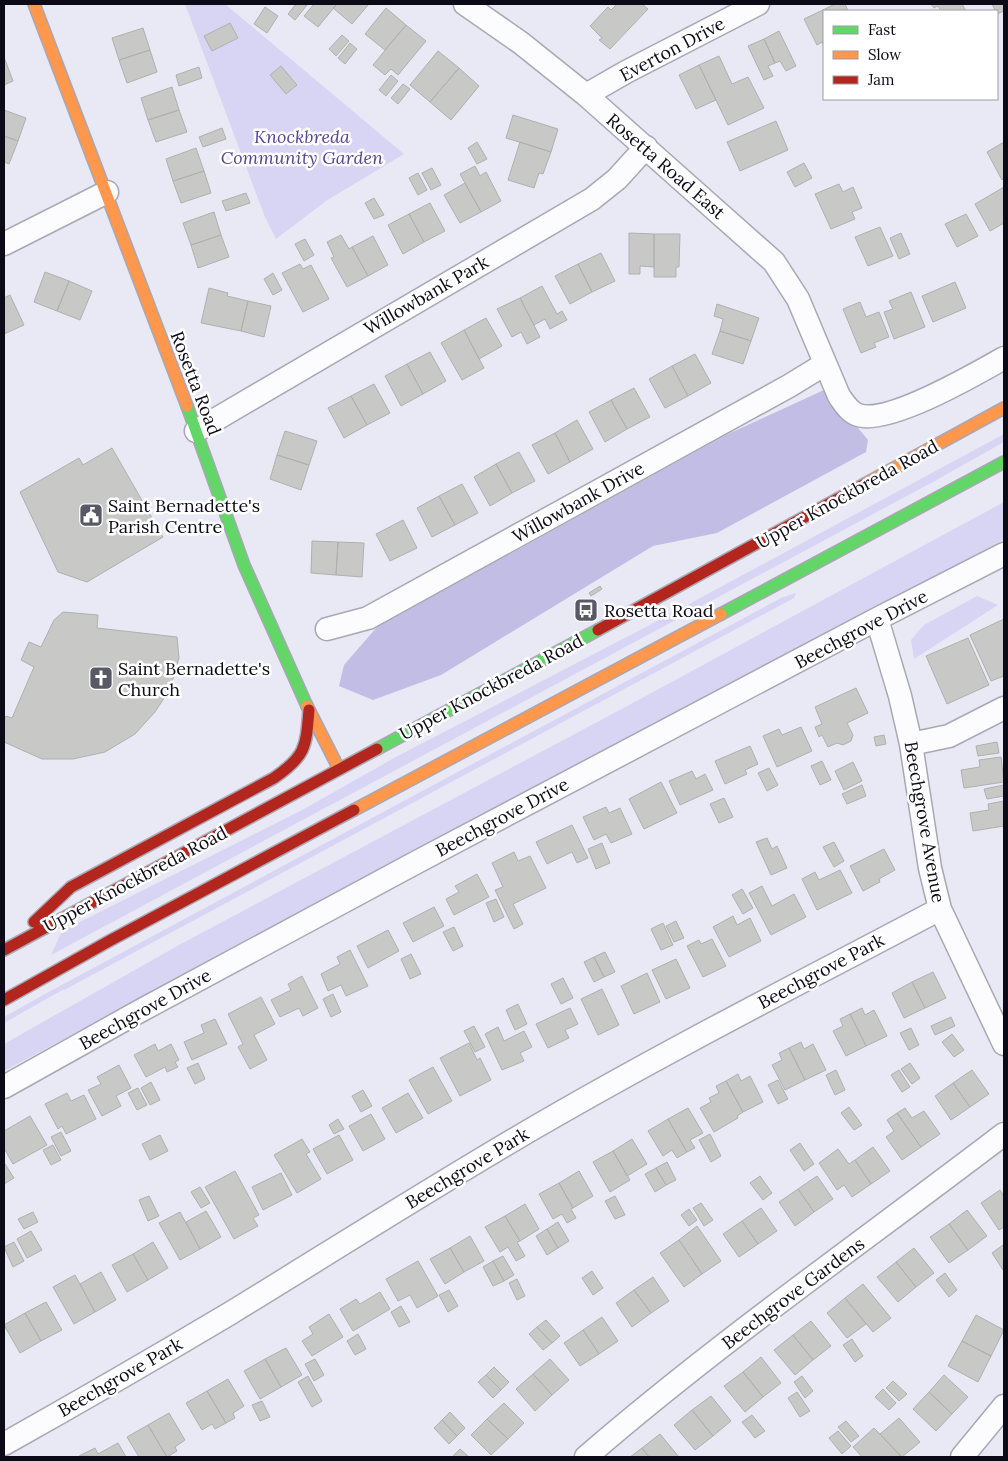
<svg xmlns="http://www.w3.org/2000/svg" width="1008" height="1461" font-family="Lora,serif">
<rect width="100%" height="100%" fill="#e9e8f5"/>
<path fill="#d8d4f4" d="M185,4H225L404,154L326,201L276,239L265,217Z
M1004,434V442L931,483L51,955L62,931L304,809L394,758L667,616Z
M1004,502V539L899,596L690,704L4,1071V1044L179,945L631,704Z
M796,593L794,598L64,990V989L4,1023V1017L45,994L781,598Z
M977,596L998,605L914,659L911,640L924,625Z"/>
<path fill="#c2bde5" d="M826,389L868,440L866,452L717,533L653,546L441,675L373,700L339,686L344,665L377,627L726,435Z"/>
<path fill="#c8c8c6" stroke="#b0b0af" d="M296,4L307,5L295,20L288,14Z
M314,4H337L318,27L304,16Z
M337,4H369L352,24L333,8Z
M617,4H642L648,9L610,49L599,40L602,38L590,26L608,7L611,10Z
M835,4H845L848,11H824L823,10Z
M931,4H962L966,11H941L938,6L934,8Z
M992,4H1004V11L997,14Z
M265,7L278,16L267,33L254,24Z
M386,8L406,25L385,50L365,34Z
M823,10L824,11V47L822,42L817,45L804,19Z
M230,23L238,38L212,51L204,36Z
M406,25L426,41L398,75L391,69L385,75L373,65Z
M143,28L150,50L119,60L112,38Z
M779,31L796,66L786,71L780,61L775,63L764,39Z
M342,35L349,41L336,56L329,49Z
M764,39L775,63L768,66L773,76L764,80L748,46Z
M350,43L357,49L345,64L338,58Z
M150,50L157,72L127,83L119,60Z
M438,51L459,68L430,102L410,85Z
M719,56L732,84L748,77L764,108L728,125L699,65Z
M4,57L13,81L4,85Z
M699,65L716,100L696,109L679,75Z
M281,66L297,85L286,94L270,75Z
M199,67L202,78L179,86L176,75Z
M459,68L479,86L451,120L430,102Z
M391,75L398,81L386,96L379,90Z
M403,84L410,89L398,104L391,98Z
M172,87L179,110L148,120L141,98Z
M4,110L26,118L18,141L4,136Z
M179,110L187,132L156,142L148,120Z
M513,115L558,129L551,152L506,138Z
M776,121L788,150L740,171L727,142Z
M222,128L226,139L203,147L199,137Z
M4,136L18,141L9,164L4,162Z
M477,142L487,159L477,164L468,148Z
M520,142L551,152L543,174L539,173L534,188L508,180Z
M1004,142V178L1002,180L987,152Z
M196,148L204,171L173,181L166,159Z
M804,163L812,178L795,187L787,172Z
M475,166L480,176L486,172L501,201L481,212L460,174Z
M432,168L441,185L431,190L422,173Z
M204,171L211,193L181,203L173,181Z
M418,173L427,190L418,195L409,178Z
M465,183L481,212L460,223L444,195Z
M839,184L843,192L853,187L862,208L852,212L855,219L831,229L815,194Z
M1004,187V223L990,231L975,204Z
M246,193L250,203L226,211L222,201Z
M374,198L384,215L374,219L365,203Z
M430,203L445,231L424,242L409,214Z
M214,212L221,235L191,245L183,223Z
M409,214L424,242L403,254L388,225Z
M966,214L978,236L957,247L945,224Z
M880,227L893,256L868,266L855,237Z
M629,233L654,234V267L640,266V274H629Z
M901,233L910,254L899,259L890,238Z
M654,234H680L679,267H676V277H654Z
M221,235L229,257L198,268L191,245Z
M341,235L349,249L352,247L368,276L347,287L331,258L334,257L327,242Z
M373,236L388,265L368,276L352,247Z
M305,239L314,255L304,261L295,244Z
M601,253L615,281L592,292L578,264Z
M300,264L303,269L311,265L329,299L303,312L282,273Z
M578,264L592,292L570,304L555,276Z
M45,272L69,281L57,311L34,302Z
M273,273L282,290L273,295L264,279Z
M69,281L92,291L80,320L57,311Z
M955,282L966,308L933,322L922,296Z
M542,286L557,314L562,311L567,320L550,329L545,319L534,325L520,298Z
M209,288L228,293L227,296L248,301L241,331L201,323Z
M911,292L925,327L894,339L884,312L893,309L889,301Z
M10,295L24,325L4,334V298Z
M520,298L540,337L527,344L521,332L512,337L497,309Z
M248,301L271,306L264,337L241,331Z
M860,302L866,317L879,312L889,337L874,343L876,347L861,353L843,309Z
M717,304L759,318L751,341L720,331L723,319L714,316Z
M486,318L502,346L479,359L464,330Z
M464,330L484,368L462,380L441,343Z
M720,331L751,341L743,364L712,354Z
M430,352L446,381L423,394L407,364Z
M695,354L711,383L688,396L672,366Z
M407,364L423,394L401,406L385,376Z
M672,366L688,396L665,408L649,379Z
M374,384L390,413L367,425L351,396Z
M634,388L650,417L627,429L611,400Z
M351,396L367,425L344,438L328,408Z
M611,400L627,429L605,442L589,412Z
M577,420L593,449L570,462L555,433Z
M285,431L317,441L309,465L277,455Z
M555,433L570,462L548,474L532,445Z
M112,448L163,537L87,582L58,572L20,492L79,458L83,465Z
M519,452L535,481L512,493L496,464Z
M277,455L309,465L301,490L270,479Z
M496,464L512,493L490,506L474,477Z
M462,484L478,513L455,525L439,496Z
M439,496L455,525L432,537L417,508Z
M403,520L417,548L390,561L376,534Z
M312,541L338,542L336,575L311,573Z
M338,542L364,543L362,577L336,575Z
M600,586L602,589L591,596L589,593Z
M63,612L98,615L97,628L177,637L179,658L170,689L155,712L135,734L105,752L73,759H42L4,742V721L6,716L12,718L34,667L21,660L29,642L41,647L54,620Z
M1004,619V676L991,681L970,635Z
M968,638L989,685L947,704L926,656Z
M856,688L868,713L847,723L853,735L851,741L843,745L837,743L828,747L822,735L819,737L815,727L822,724L815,707Z
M801,727L812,751L777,767L763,736L779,729L782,735Z
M884,735L886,744L876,746L874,737Z
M997,742L999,753L978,756L976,746Z
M750,746L758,764L745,770L747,774L725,784L715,761Z
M1001,757L1004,782L964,788L961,770L980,767L979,760Z
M822,761L831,780L820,785L811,766Z
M853,762L862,781L844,790L835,771Z
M769,768L778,785L767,791L758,773Z
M692,771L696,779L705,774L713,790L680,805L669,781Z
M661,782L677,813L644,829L629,799Z
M862,785L866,796L847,804L842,794Z
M1004,785V796L987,799L984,789Z
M724,798L733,817L719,823L710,804Z
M1004,801V826L973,831L970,813L989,810L988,804Z
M606,807L609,813L620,808L632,834L611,843L606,834L594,840L583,817Z
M572,825L588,858L577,863L572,852L547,864L536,842Z
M767,838L772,849L777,846L787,868L771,875L756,842Z
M834,842L844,861L834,867L823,847Z
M602,843L610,863L596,869L588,849Z
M884,849L895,870L879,879L880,882L863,891L850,866Z
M514,852L518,861L530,856L546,888L513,904L523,924L514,929L495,890L503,887L492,863Z
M840,870L852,893L817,910L802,879L815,872L819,880Z
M477,874L489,897L454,915L446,899L459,892L455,886Z
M762,886L772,906L794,894L806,917L771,935L749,893Z
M742,889L753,908L743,914L732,895Z
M496,899L504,917L494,922L486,903Z
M434,907L444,926L413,942L403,923Z
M733,916L737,925L750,918L761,941L729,957L713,927Z
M676,921L684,938L674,942L666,926Z
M663,923L673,945L661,950L651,929Z
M454,927L463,946L453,951L443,932Z
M388,930L399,951L368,968L357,946Z
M712,939L726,966L703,977L687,946L699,940L701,944Z
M350,950L368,986L346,996L341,985L328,991L321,974L340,964L337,957Z
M605,952L615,972L604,977L594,957Z
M411,954L421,974L410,979L401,959Z
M594,957L604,977L594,982L584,962Z
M676,959L690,988L666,999L652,970Z
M933,972L946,998L925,1008L912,982Z
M647,973L660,1002L634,1014L621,986Z
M302,976L318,1008L303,1016L299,1008L280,1017L271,1000L291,990L288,984Z
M563,978L573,998L561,1004L551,984Z
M912,982L925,1008L904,1018L892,993Z
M602,989L619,1025L598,1035L581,999Z
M333,994L341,1012L331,1017L323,999Z
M261,997L275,1024L254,1035L267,1060L250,1069L238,1047L243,1044L228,1014Z
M518,1004L527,1024L515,1030L506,1010Z
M570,1008L578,1024L565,1030L569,1038L548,1048L536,1024Z
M862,1008L865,1015L874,1010L887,1036L866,1046L850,1014Z
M850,1014L866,1046L846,1056L833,1031L843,1026L840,1019Z
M951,1017L955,1026L935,1035L931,1026Z
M215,1019L227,1044L192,1060L184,1042L204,1033L201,1025Z
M474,1026L485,1047L475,1052L464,1031Z
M498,1027L504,1041L524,1031L532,1047L520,1053L524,1061L502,1070L485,1034Z
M911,1028L919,1045L909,1050L900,1033Z
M952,1034L964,1050L954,1057L942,1042Z
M801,1042L804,1049L813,1044L826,1070L805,1080L789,1048Z
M469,1043L477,1060L480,1058L491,1080L460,1096L440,1058Z
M155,1044L158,1051L171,1044L179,1060L175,1062L178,1067L167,1072L165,1067L146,1077L134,1055Z
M789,1048L805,1080L785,1090L772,1065L782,1060L779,1053Z
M198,1063L205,1079L195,1084L187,1068Z
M910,1063L920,1078L912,1084L901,1069Z
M119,1065L131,1088L116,1096L121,1106L102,1116L88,1090L101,1084L97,1077Z
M433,1067L452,1101L428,1114L409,1080Z
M836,1070L845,1090L835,1095L826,1075Z
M899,1070L910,1087L902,1092L891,1075Z
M972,1070L989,1094L970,1107L953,1083Z
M738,1074L741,1081L750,1076L763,1102L743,1112L726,1081Z
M778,1080L788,1099L778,1104L768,1085Z
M726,1081L743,1112L737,1116L738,1118L714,1132L700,1108L711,1102L709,1098L719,1093L716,1086Z
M151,1082L160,1100L150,1105L141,1088Z
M953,1083L970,1107L951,1120L935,1096Z
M138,1088L147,1105L137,1110L128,1093Z
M363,1090L372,1106L361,1112L352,1096Z
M67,1093L71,1101L84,1095L96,1119L66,1134L62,1126L58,1129L45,1104Z
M408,1093L423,1118L396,1133L382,1108Z
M849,1107L862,1125L854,1130L841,1113Z
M688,1108L703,1133L690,1140L695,1148L687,1152L668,1119Z
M905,1108L912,1118L924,1111L940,1134L921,1147L897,1113Z
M897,1113L921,1147L902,1160L886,1137L894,1131L887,1120Z
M371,1114L385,1139L363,1151L349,1126Z
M30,1116L47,1145L13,1164L4,1148V1131Z
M338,1119L344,1129L334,1134L329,1125Z
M668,1119L687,1152L677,1158L672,1150L663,1156L648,1131Z
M61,1132L71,1151L61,1156L51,1137Z
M710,1134L721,1156L711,1162L699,1140Z
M160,1135L168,1151L150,1160L142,1144Z
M339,1135L353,1160L327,1174L313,1149Z
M302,1139L310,1152L306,1154L321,1179L297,1193L274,1155Z
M632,1139L647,1164L627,1176L613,1151Z
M800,1143L814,1164L804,1171L790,1150Z
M53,1145L61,1160L51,1165L43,1150Z
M873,1147L890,1171L871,1184L855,1160Z
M838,1149L849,1164L855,1160L871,1184L852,1197L844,1185L837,1190L819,1163Z
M613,1151L630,1180L610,1192L593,1162Z
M667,1162L676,1180L666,1185L656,1168Z
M5,1164L14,1178L4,1184V1165Z
M656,1168L666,1185L655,1192L645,1174Z
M235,1171L259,1215L253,1218L258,1226L234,1239L205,1187Z
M579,1171L593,1196L573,1208L559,1183Z
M281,1173L292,1195L263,1210L252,1187Z
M760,1176L772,1193L763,1200L750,1183Z
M817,1176L833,1199L814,1212L798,1189Z
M559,1183L573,1208L571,1209L576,1218L567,1223L562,1214L553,1219L539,1194Z
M200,1187L210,1203L201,1208L191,1192Z
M798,1189L814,1212L795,1226L779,1202Z
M1000,1190L1004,1196V1227L999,1230L981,1203Z
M149,1196L159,1216L148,1221L139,1200Z
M615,1196L625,1215L615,1219L605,1201Z
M701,1203L713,1220L704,1226L693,1208Z
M525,1204L539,1229L520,1241L505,1216Z
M761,1208L777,1231L758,1244L742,1221Z
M689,1209L697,1220L689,1226L681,1215Z
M967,1210L987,1236L968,1250L949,1224Z
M206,1211L221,1237L200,1249L186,1222Z
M33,1212L38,1222L24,1229L18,1219Z
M180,1212L200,1249L180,1260L159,1223Z
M505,1216L520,1241L517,1242L525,1256L516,1261L508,1247L500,1252L485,1227Z
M742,1221L758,1244L739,1257L723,1234Z
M558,1222L569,1241L558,1248L547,1229Z
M949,1224L968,1250L949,1263L930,1237Z
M697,1226L721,1261L702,1274L679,1240Z
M547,1229L558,1248L547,1255L536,1236Z
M31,1231L42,1250L27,1258L17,1239Z
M470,1236L484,1261L464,1272L450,1248Z
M679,1240L702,1274L684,1287L660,1253Z
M14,1242L24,1261L13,1267L4,1247Z
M153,1242L168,1268L148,1280L133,1254Z
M1003,1245L1004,1247L1003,1270L992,1253Z
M450,1248L464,1272L445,1284L430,1259Z
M914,1248L934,1273L916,1287L896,1262Z
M133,1254L148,1280L127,1292L112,1265Z
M503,1256L514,1275L504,1281L493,1261Z
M418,1261L438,1296L417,1308L410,1295L398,1301L386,1279Z
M493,1261L504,1281L493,1286L483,1267Z
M896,1262L916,1287L898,1302L877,1277Z
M592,1271L603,1288L593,1295L582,1278Z
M101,1272L116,1300L95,1312L80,1284Z
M945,1273L957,1290L949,1297L936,1280Z
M75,1275L95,1312L74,1324L53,1287Z
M653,1277L669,1301L651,1313L634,1290Z
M517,1279L525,1296L517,1300L509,1283Z
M863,1284L891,1318L873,1332L845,1298Z
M449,1290L458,1306L448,1312L439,1295Z
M634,1290L651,1313L632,1327L616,1303Z
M380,1292L390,1309L353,1331L340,1309L356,1299L360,1304Z
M845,1298L866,1324L847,1338L827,1313Z
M46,1302L62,1330L41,1341L25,1313Z
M401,1306L410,1322L399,1327L391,1312Z
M25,1313L41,1341L20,1353L4,1325Z
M329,1314L343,1337L312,1356L302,1341L313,1334L309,1327Z
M976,1315L1004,1330L991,1356L962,1341Z
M602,1317L618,1341L599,1354L583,1330Z
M546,1320L560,1336L552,1343L537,1327Z
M811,1321L831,1346L813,1360L793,1335Z
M537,1327L552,1343L543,1350L529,1334Z
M583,1330L599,1354L580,1366L564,1343Z
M358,1334L366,1349L355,1355L347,1341Z
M793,1335L813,1360L795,1375L774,1350Z
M852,1339L863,1356L855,1362L843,1345Z
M962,1341L991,1356L978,1382L948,1366Z
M286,1348L302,1375L281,1387L265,1359Z
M761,1357L781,1383L763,1397L743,1372Z
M265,1359L281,1387L260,1399L244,1371Z
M315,1359L324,1375L314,1381L305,1364Z
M550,1359L569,1380L552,1395L533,1374Z
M494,1367L509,1382L501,1390L486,1375Z
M743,1372L763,1397L745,1412L724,1386Z
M533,1374L552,1395L535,1411L516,1389Z
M486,1375L501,1390L493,1398L478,1382Z
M944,1375L968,1397L952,1414L929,1392Z
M308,1376L322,1401L312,1407L298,1382Z
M802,1376L813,1391L805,1398L794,1382Z
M228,1379L244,1406L233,1413L235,1418L226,1423L207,1391Z
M893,1381L907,1394L899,1401L886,1388Z
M883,1389L896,1403L889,1410L875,1397Z
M207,1391L226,1423L215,1429L212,1424L202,1430L186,1403Z
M797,1392L810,1411L800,1417L788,1398Z
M929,1392L952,1414L936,1431L913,1409Z
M711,1396L731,1421L713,1436L692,1410Z
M262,1401L270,1417L260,1421L252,1405Z
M504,1403L524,1423L508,1439L487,1419Z
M692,1410L713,1436L695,1450L674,1425Z
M450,1412L465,1428L457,1436L442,1420Z
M169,1413L185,1440L175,1447L177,1451L167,1457L148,1425Z
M752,1415L765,1431L755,1438L742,1422Z
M899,1418L920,1442L902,1457L880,1434Z
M487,1419L508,1439L491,1455L471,1435Z
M442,1420L457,1436L449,1444L434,1428Z
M846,1421L859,1436L851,1442L838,1427Z
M148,1425L164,1452L167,1457H139L127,1437Z
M874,1428L880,1434L901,1457H862L853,1447Z
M838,1431L851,1446L842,1454L829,1438Z
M660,1434L679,1457H649L642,1448Z
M118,1443L126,1457L79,1456L95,1448L98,1454Z
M642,1448L649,1457H630Z
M460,1449L469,1457H452Z"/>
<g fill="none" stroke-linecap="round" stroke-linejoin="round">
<g stroke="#a9a7b4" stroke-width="25">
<path id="street" d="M465,4L521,43L586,95L774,262L798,299L839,396C844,403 849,412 858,415C888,425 976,374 1004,358
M586,95L626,72L758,4
M4,244L107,192
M196,431L592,199L617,179L646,147
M877,619L900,696L911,744L930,868L940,909L1004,1044
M327,629L368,618L789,386L825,364
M911,744L949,736L1004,708
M4,1087L140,1011L417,862L877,619L1004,554
M4,1444C79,1402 155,1358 229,1314C332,1251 434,1186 539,1125C670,1049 806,980 940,909
M586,1457C719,1342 864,1241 1004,1134
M962,1457L1004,1406"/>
</g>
<g stroke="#a9a7b4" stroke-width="14">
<path id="fast" d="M187,406L244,565L307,706
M721,614L1004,462
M377,749L598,630"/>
</g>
<g stroke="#a9a7b4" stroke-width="14">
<path id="slow" d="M34,4L187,406
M865,484L1004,408
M307,706L339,769
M354,810L721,614"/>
</g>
<g stroke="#a9a7b4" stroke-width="14">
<path id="jam" d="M598,630L865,484
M34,922L71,887L274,778C306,756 306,747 309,710
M4,950L377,749
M4,1000L111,940L354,810"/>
</g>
<use href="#street" stroke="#fcfcfe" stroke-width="22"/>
<use href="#fast" stroke="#63d668" stroke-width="11"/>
<use href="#slow" stroke="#ff974d" stroke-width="11"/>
<use href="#jam" stroke="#b3261e" stroke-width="11"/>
</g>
<defs>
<g id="civic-square" transform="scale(1.25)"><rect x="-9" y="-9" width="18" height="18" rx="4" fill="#595865" stroke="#fff"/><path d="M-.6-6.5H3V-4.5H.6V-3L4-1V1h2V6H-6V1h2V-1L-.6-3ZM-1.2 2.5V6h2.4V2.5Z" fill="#fff"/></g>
<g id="bus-square" transform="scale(1.25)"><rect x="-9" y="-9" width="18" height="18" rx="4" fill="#595865" stroke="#fff"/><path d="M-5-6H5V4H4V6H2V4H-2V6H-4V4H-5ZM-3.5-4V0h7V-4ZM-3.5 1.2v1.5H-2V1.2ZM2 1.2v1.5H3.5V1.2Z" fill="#fff"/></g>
<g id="church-square" transform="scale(1.25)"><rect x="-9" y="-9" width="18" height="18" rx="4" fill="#595865" stroke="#fff"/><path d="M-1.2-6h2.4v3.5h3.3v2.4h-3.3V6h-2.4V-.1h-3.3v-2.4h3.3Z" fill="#fff"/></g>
</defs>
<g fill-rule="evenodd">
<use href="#civic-square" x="91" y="515"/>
<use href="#bus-square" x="586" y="610"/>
<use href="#church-square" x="101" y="678"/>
</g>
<g text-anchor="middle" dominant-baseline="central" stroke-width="5" stroke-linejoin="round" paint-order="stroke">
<g font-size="18" fill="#0c0a17" stroke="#fff">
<text transform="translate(672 49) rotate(-28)">Everton Drive</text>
<text transform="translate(666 166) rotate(41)">Rosetta Road East</text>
<text transform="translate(426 295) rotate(-30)">Willowbank Park</text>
<text transform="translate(196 383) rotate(69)">Rosetta Road</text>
<text transform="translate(847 494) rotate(-29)">Upper Knockbreda Road</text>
<text transform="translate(578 502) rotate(-29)">Willowbank Drive</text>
<text transform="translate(861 629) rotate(-28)">Beechgrove Drive</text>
<text transform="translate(491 687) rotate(-28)">Upper Knockbreda Road</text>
<text transform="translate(502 817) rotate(-28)">Beechgrove Drive</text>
<text transform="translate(925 822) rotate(80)">Beechgrove Avenue</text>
<text transform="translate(135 879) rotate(-28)">Upper Knockbreda Road</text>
<text transform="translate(821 971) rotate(-28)">Beechgrove Park</text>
<text transform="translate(145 1009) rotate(-29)">Beechgrove Drive</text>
<text transform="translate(467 1168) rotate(-31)">Beechgrove Park</text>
<text transform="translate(793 1293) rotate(-37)">Beechgrove Gardens</text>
<text transform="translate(120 1377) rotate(-30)">Beechgrove Park</text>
</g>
<g font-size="18" font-style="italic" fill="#564591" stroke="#fff">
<text x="302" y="136">Knockbreda<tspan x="302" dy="21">Community Garden</tspan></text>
</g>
<g font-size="18" fill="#0c0a17" stroke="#fff" text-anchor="start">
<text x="108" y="505">Saint Bernadette's<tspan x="108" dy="21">Parish Centre</tspan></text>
<text x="604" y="610">Rosetta Road</text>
<text x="118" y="668">Saint Bernadette's<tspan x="118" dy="21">Church</tspan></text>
</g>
</g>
<rect width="1008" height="1461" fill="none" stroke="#0c0a17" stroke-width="10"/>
<rect x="823" y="10" width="175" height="90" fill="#ffffff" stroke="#9e9da2"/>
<rect x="833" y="26" width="25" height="8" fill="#63d668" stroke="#9e9da2"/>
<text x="868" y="35" font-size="15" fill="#0c0a17">Fast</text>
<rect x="833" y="51" width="25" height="8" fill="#ff974d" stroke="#9e9da2"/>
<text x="868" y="60" font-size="15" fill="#0c0a17">Slow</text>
<rect x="833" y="76" width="25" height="8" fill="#b3261e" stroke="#9e9da2"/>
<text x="868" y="85" font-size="15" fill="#0c0a17">Jam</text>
</svg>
